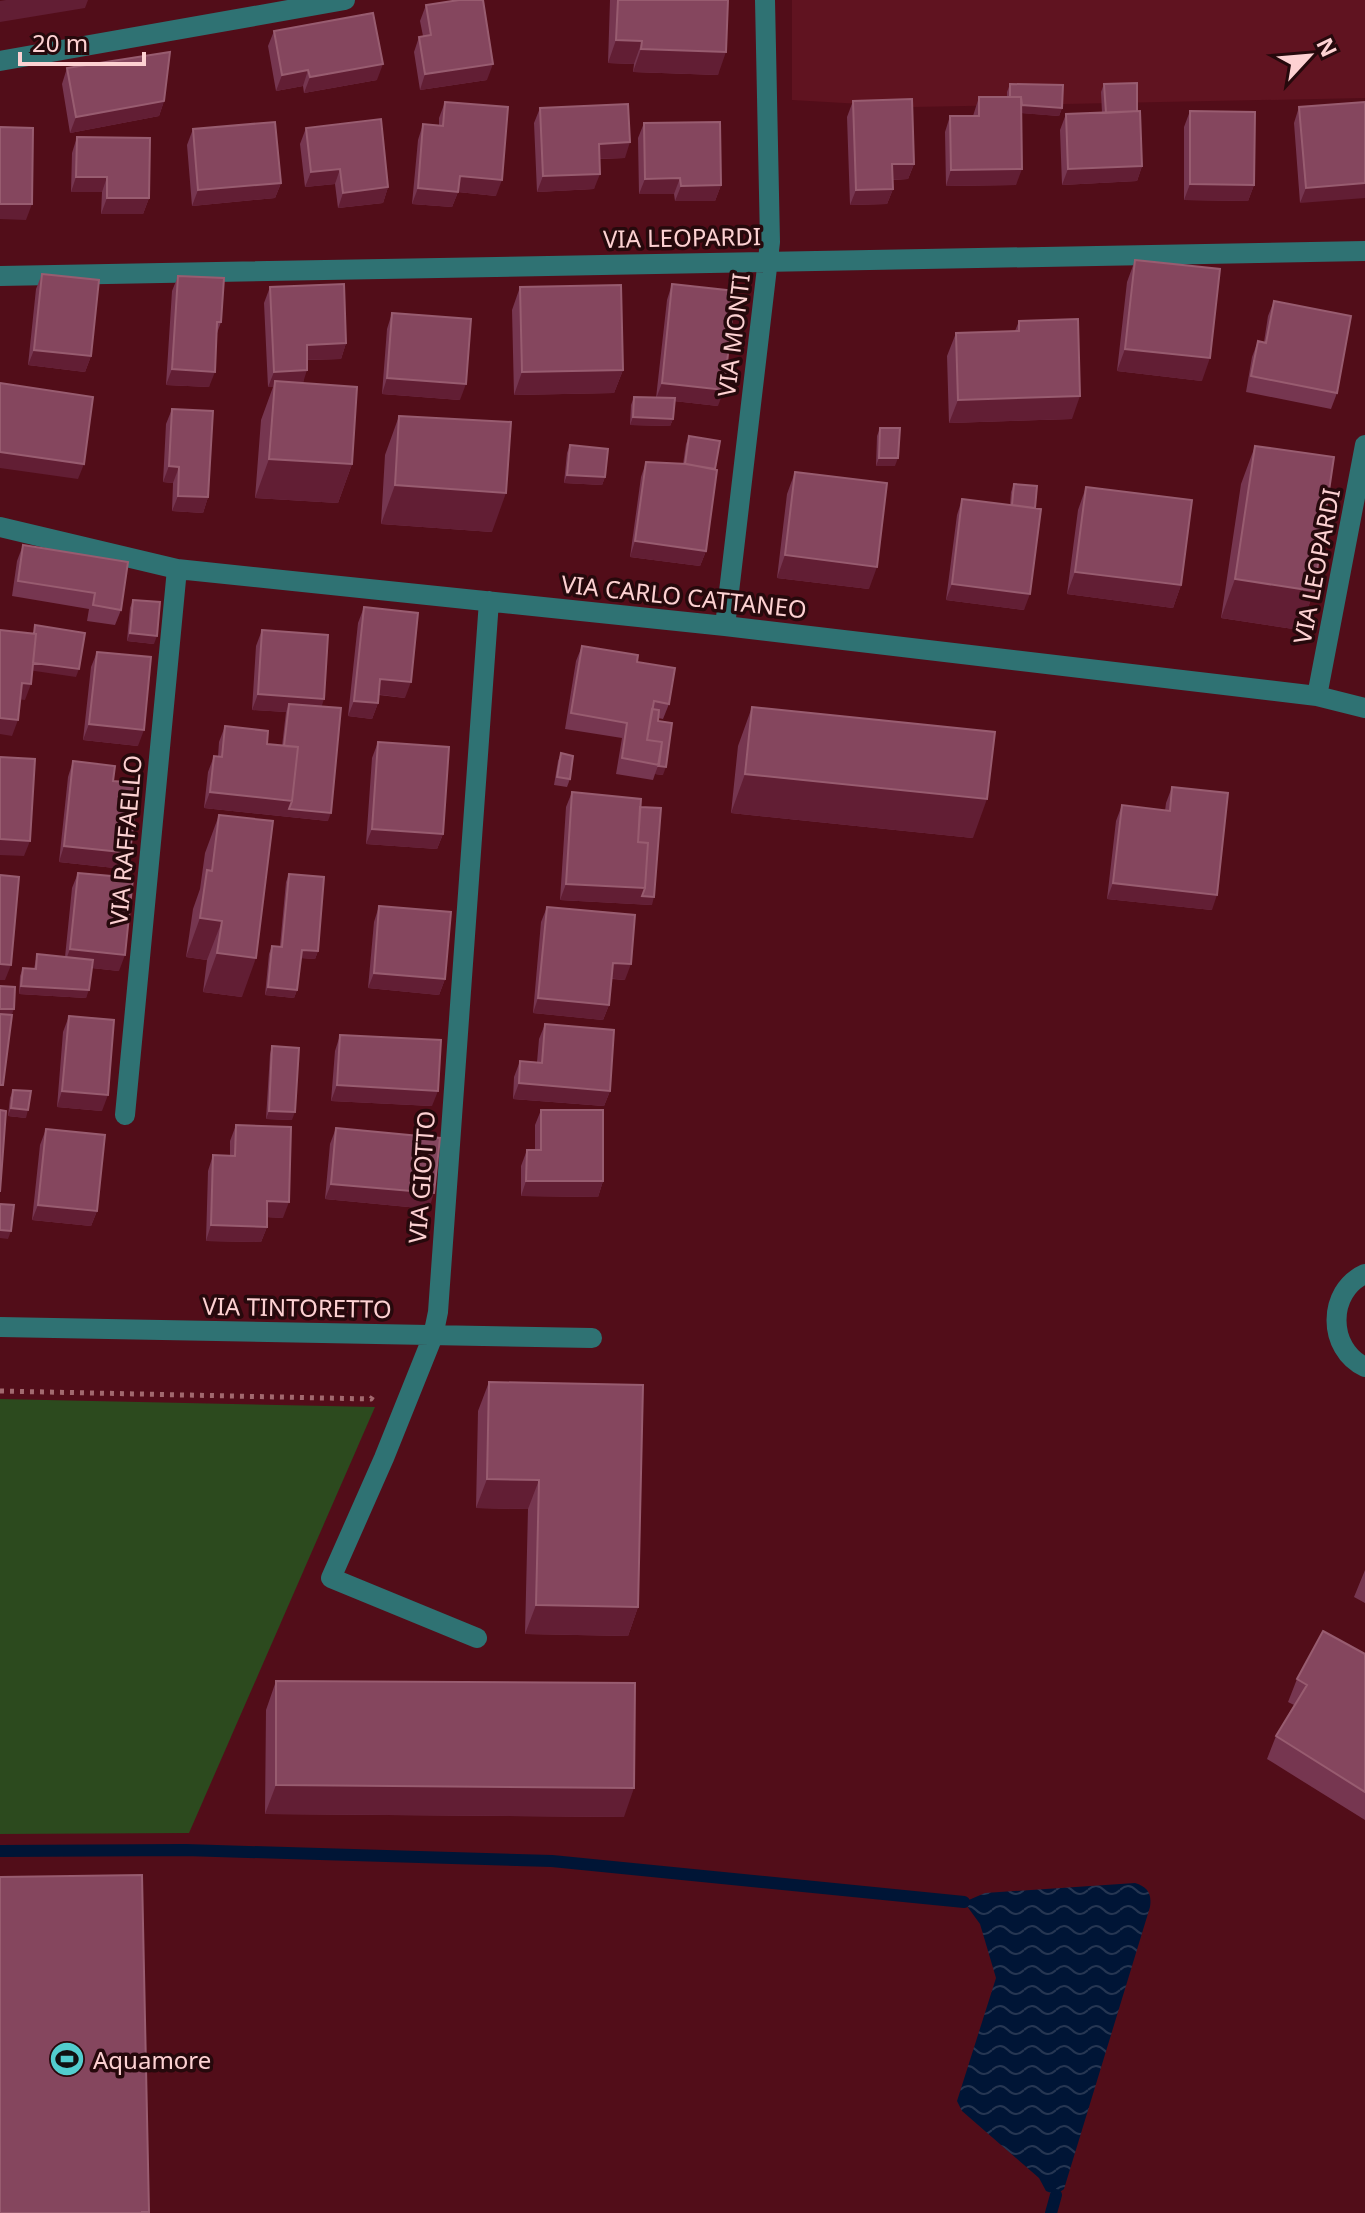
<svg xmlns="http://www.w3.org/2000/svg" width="1365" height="2213" font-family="'Noto Sans',sans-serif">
<defs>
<pattern id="water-waves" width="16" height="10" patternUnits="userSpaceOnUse" patternTransform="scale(2)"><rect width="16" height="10" fill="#001536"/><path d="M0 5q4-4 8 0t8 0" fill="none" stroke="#263652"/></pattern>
</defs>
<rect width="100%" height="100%" fill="#520d19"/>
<path fill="#601320" d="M792,0H1365V98L913,107L792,100Z"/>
<path fill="#2c4a1e" d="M0,1399L375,1407L189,1833L0,1834Z"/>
<path fill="url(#water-waves)" d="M1135,1883C1148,1887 1152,1894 1150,1907L1064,2189L1056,2195L1046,2191L1039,2178L962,2111L957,2101L996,1978L980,1924L964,1902L985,1893Z"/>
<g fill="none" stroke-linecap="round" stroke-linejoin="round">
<path stroke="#001536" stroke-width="12" d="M0,1851L185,1850L552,1861L964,1902
M1051,2213L1056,2195"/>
<path stroke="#a2696f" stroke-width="5" stroke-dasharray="4 6" stroke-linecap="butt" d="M0,1391L371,1399L373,1396"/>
<path stroke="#2f7273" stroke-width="20" d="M0,61L345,0
M0,276L1365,251
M0,527L177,569L725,626L1317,696L1365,708
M725,626L770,242L765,0
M1317,696L1365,445
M125,1115L177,569
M1365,1274C1327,1291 1327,1349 1365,1367
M0,1327L592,1338
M477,1638L331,1578L384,1458L433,1336L438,1312L489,601"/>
</g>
<path fill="#763650" d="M610,0H728L718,75L633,72L634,64L608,63Z
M426,5L487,80L420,90L414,52L419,37L423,36L420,21Z
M274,31L377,80L304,93L303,86L276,91L268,46Z
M67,68L164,101L159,116L70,133L62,84Z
M1010,84L1062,108L1059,116L1022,113L1016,185L946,186L945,132L950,116H973L979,97H1007V92Z
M1104,84L1137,111L1142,166L1137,181L1062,185L1060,130L1066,114L1102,113L1101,92Z
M853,101L914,164L908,179L893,180V189L887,204L850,205L847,117Z
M445,102L496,196L458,192L452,207L412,204L418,140L423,124L439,125V118Z
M1365,102L1300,203L1294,123L1299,107Z
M540,108L625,158L599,159L594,189L537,192L534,123Z
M1190,111L1254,185L1248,201L1184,200V127Z
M644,123L721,185L715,201H675L674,194H639L638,138Z
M306,128L388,187L383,203L338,208L335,184L305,187L300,144Z
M193,129L281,183L275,198L192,206L187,145Z
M77,137L149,198L143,214H101L102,192H71L72,153Z
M1135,260L1202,381L1117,371L1127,282Z
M42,274L91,356L85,372L28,365L36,289Z
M178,276L221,322L216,336L209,387L166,385L172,291Z
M672,284L718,406L674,401L673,419L670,426L630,425L631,405L634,397L656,398L667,300Z
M270,287L346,343L341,359L307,360L303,383L352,464L338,503L255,498L261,420L273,387H268L264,303Z
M520,287L623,370L614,393L514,395L512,310Z
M1274,301L1337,393L1331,409L1246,392L1252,357L1258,341L1264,342L1268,316Z
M392,313L460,400L382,394L387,329Z
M1019,321L1072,419L949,423L947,356L956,333L1015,331Z
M172,409L208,497L203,513L172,511L173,483L163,482L166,424Z
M399,416L492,532L381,524L385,455Z
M880,428L895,466H876L877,436Z
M689,436L706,551L700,566L630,557L641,477L646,462L683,464L686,444Z
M570,445L605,477L602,485L564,483L567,453Z
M1255,446L1314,591L1300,630L1221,618L1241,484Z
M795,472L869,589L777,578L787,494Z
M1014,484L1035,508L1024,610L946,600L957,515L962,499L1010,505L1011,492Z
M1086,487L1181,585L1173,608L1067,594L1078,510Z
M23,545L121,610L115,625L87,621L89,609L12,596L17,561Z
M133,600L154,644L127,641L130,608Z
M364,607L405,698L379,695L378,703L372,719L348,716L358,623Z
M262,630L322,706L328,821L204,808L208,772L214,756L218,757L219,742L225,726L267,744L282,746L286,712L252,710L256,646Z
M582,646L637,662L669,704L663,719L658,718L663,775L655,774L653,780L616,774L622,738L565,729L576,661Z
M97,652L138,746L83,740L91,667Z
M752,707L973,838L731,813L738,746Z
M378,742L443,834L437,849L366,844L372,758Z
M561,753L570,779L567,787L554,785L558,761Z
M73,761L113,781L124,869L59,862L68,777Z
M1172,787L1212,910L1107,899L1116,821L1122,805L1165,811L1166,803Z
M572,792L640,807L652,905L560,900L566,807Z
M219,815L242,997L203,992L207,960L186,957L193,909L200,889L205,853Z
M78,873L119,971L92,968L86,998L19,994L20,976L23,968L34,969L37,954L65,957L72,888Z
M289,874L318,951L315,959L301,958L297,990L294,998L265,995L269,954L272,946H280L286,882Z
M379,906L445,979L439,995L368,988L374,922Z
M547,907L625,980L612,979L609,1005L603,1020L533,1013L541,922Z
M69,1016L102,1111L57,1107L63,1032Z
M545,1024L610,1091L604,1106L513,1099L514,1077L520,1061L537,1062L539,1039Z
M340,1035L432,1106L331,1101L335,1051Z
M272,1046L292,1120L266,1119L270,1054Z
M13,1090L26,1118L8,1116L10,1098Z
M541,1110L603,1181L598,1197L521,1196V1166L527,1150H535V1125Z
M236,1125L283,1218L267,1217V1227L261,1242L206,1241L208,1171L213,1155L230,1156V1141Z
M336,1128L429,1209L325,1199L330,1144Z
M46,1129L97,1211L91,1226L32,1220L40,1145Z
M489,1382L638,1607L628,1636L525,1634L528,1509L476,1508L478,1411Z
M1365,1570V1603L1354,1597Z
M1365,1654V1820L1267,1759L1276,1736L1294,1705L1288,1702L1297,1679Z
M276,1681L624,1817L265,1814L266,1710Z"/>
<path fill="#621e34" d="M6,0H88L85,8L0,22V1Z
M616,40L642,41L634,64L608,63Z
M641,49L726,52L718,75L633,72Z
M383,64L377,80L304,93L310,77Z
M493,64L487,80L420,90L425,74Z
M308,70L303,86L276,91L282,75Z
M164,101L159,116L70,133L76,117Z
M1010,104L1062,108L1059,116L1007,112Z
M630,142L625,158L593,159L599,144Z
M892,164H914L908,179L887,180Z
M1142,166L1137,181L1062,185L1068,169Z
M340,169L335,184L305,187L311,172Z
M1022,169L1016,185L946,186L951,170Z
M600,174L594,189L537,192L543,176Z
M460,176L502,180L496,196L458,192L452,207L412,204L418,188Z
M76,177H107L102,192H71Z
M680,178L674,194H639L645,179Z
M281,183L275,198L192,206L198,190Z
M1365,183V198L1300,203L1306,188Z
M1190,184L1254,185L1248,201L1184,200Z
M721,185L715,201H675L681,186Z
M388,187L383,203L338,208L343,193Z
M893,189L887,204L850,205L856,190Z
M107,198H149L143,214H101Z
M0,204H32L26,220L0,219Z
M346,343L341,359L301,360L307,345Z
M1125,349L1210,358L1202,381L1117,371Z
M34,350L91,356L85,372L28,365Z
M172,369L215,372L209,387L166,385Z
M307,370L302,386L275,381L273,387H268L274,372Z
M623,370L614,393L514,395L522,372Z
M387,378L466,384L460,400L382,394Z
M662,383L724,390L718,406L656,399Z
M1080,396L1072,419L949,423L958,400Z
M633,417L673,419L670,426L630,425Z
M0,452L84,464L78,479L0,468Z
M879,458H898L895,466H876Z
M269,459L352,464L338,503L255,498Z
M169,466L179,467L173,483L163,482Z
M567,475L605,477L602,485L564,483Z
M395,485L506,493L492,532L381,524Z
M178,496L208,497L203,513L172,511Z
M635,541L706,551L700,566L630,557Z
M785,555L877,567L869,589L777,578Z
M1075,572L1181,585L1173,608L1067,594Z
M1235,579L1314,591L1300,630L1221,618Z
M952,584L1030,594L1024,610L946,600Z
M130,633L157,636L154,644L127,641Z
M31,662L79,669L76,677L28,670Z
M380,679L411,682L405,698L375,694Z
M22,683L31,684L25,700L16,699Z
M258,694L324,699L319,715L289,704L286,712L252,710Z
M354,701L378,703L372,719L348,716Z
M0,718L18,720L12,736L0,734Z
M89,724L144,730L138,746L83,740Z
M658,766L666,767L663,775L655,774Z
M745,774L987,799L973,838L731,813Z
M210,792L292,801L331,813L328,821L204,808Z
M372,829L443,834L437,849L366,844Z
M0,839L30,841L24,856L0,855Z
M64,846L130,853L124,869L59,862Z
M1113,883L1217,895L1212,910L1107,899Z
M566,884L645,888L654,897L652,905L560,900Z
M200,918L222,921L207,960L186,957Z
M70,949L125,955L119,971L64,965Z
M302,950L318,951L315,959L299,958Z
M217,953L256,958L242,997L203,992Z
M613,963L631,964L625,980L608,978Z
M0,964L11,965L5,980H0Z
M374,973L445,979L439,995L368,988Z
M21,986L89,990L86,998L19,994Z
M268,987L297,990L294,998L265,995Z
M538,998L609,1005L603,1020L533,1013Z
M0,1009H14L11,1017H0Z
M519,1083L610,1091L604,1106L513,1099Z
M337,1085L438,1091L432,1106L331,1101Z
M62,1091L108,1095L102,1111L57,1107Z
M11,1108L28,1110L26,1118L8,1116Z
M269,1111L295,1112L292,1120L266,1119Z
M526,1181H603L598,1197L521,1196Z
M331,1184L434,1193L429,1209L325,1199Z
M267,1201L289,1202L283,1218L262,1217Z
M38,1205L97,1211L91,1226L32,1220Z
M211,1225L267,1227L261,1242L206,1241Z
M0,1230L11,1231L8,1239L0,1238Z
M487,1479L539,1480L528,1509L476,1508Z
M536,1605L638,1607L628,1636L525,1634Z
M276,1785L634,1788L624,1817L265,1814Z"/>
<path fill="#85465e" stroke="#985c70" stroke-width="2" d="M459,0H483L493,64L425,74L419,37L431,35L426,5Z
M618,0H728L726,52L641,49L642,41L616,40Z
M373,13L383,64L310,77L308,70L282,75L274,31Z
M170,52L164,101L76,117L67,68Z
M1137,83V111L1106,113L1104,84Z
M1010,84L1063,85L1062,108L1022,105L1021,97H1010Z
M979,97H1021L1022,169L951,170L950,116H979Z
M912,99L914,164H892L893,189L856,190L853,101Z
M445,102L508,107L502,180L460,176L458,192L418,188L423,124L443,126Z
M1365,102V183L1306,188L1299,107Z
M628,104L630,142L599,144L600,174L543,176L540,108Z
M1140,111L1142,166L1068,169L1066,114Z
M1190,111L1255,112L1254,185L1190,184Z
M381,119L388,187L343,193L340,169L311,172L306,128Z
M275,122L281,183L198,190L193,129Z
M720,122L721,185L681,186L680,178L645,179L644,123Z
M0,127L33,128L32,204H0Z
M77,137L150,138L149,198H107V177H76Z
M1135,260L1220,269L1210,358L1125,349Z
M42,274L99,280L91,356L34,350Z
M178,276L224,278L221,322H217L215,372L172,369Z
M344,284L346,343L307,345V370L274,372L270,287Z
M672,284L735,291L724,390L662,383Z
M621,285L623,370L522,372L520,287Z
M1274,301L1351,316L1337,393L1251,376L1258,341L1266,343Z
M392,313L471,319L466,384L387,378Z
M1078,319L1080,396L958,400L956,333L1019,331V321Z
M275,381L357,387L352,464L269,459Z
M0,383L93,397L84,464L0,452Z
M634,397L675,398L673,419L633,417Z
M172,409L213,411L208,497L178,496L179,467L169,466Z
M399,416L511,422L506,493L395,485Z
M880,428H900L898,458H879Z
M689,436L720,441L715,469L685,464Z
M570,445L608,449L605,477L567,475Z
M1255,446L1334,457L1314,591L1235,579Z
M646,462L687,464L717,470L706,551L635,541Z
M795,472L887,483L877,567L785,555Z
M1014,484L1037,486L1035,508L1012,505Z
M1086,487L1192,500L1181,585L1075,572Z
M962,499L1041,509L1030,594L952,584Z
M23,545L128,562L121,610L93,605L95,593L18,581Z
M133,600L160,602L157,636L130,633Z
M364,607L418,613L411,682L380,679L378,703L354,701Z
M35,625L85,633L79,669L33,663L36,634H34Z
M0,630L36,634L31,684L22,683L18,720L0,718Z
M262,630L328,635L324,699L258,694Z
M582,646L638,655L637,662L675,668L669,704L654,701L647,740L662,742L659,765L622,758L627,723L571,713Z
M97,652L151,657L144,730L89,724Z
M289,704L341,708L331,813L289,809L292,801L298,747L284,746Z
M752,707L995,732L987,799L745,774Z
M652,709L659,710L658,721L672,723L666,767L658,766L662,742L647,740Z
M225,726L268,731L267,744L298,747L292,801L210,792L214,756L222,757Z
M378,742L449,747L443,834L372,829Z
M561,753L573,756L570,779L557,777Z
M0,757L35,759L30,841L0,839Z
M73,761L115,766L113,781L138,783L130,853L64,846Z
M1172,787L1228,793L1217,895L1113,883L1122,805L1170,811Z
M572,792L641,799L638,842L648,843L645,888L566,884Z
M640,807L661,808L654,897L642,896L645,888L648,843L638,842Z
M219,815L273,821L256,958L217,953L222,921L200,918L207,870L212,871Z
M78,873L133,878L125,955L70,949Z
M289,874L324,877L318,951L302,950L297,990L268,987L272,946L282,947Z
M0,875L19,877L11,965L0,964Z
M379,906L451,912L445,979L374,973Z
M547,907L635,915L631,964L613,963L609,1005L538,998Z
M37,954L93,960L89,990L21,986L23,968L36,969Z
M0,986L15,987L14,1009H0Z
M0,1014L12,1015L3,1085H0Z
M69,1016L114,1020L108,1095L62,1091Z
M545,1024L614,1030L610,1091L519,1083L520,1061L542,1063Z
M340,1035L441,1040L438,1091L337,1085Z
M272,1046L299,1048L295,1112L269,1111Z
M13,1090L31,1091L28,1110L11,1108Z
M0,1110L6,1111L0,1192Z
M541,1110H603V1181H526L527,1150H541Z
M236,1125L291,1127L289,1202L267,1201V1227L211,1225L213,1155L235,1156Z
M336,1128L440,1138L434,1193L331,1184Z
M46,1129L105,1135L97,1211L38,1205Z
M0,1204L14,1205L11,1231L0,1230Z
M489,1382L643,1385L638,1607L536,1605L539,1480L487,1479Z
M1323,1631L1365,1654V1792L1276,1736L1307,1685L1297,1679Z
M276,1681L635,1683L634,1788L276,1785Z
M142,1875L149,2212H142V2213H0V1877Z"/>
<defs>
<g id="stadium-disc" transform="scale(1.8)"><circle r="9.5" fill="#52cdce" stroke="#26090c"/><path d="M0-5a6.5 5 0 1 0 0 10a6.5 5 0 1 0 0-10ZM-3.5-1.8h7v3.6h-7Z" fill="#111"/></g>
</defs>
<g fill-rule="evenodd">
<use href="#stadium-disc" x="67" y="2059"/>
</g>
<g text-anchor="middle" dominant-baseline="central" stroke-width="7" stroke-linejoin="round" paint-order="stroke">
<g font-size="24" fill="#fdd1d2" stroke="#26090c">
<text transform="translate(682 237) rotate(-1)">VIA LEOPARDI</text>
<text transform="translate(733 335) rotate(-83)">VIA MONTI</text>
<text transform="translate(1316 566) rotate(-79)">VIA LEOPARDI</text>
<text transform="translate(684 596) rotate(6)">VIA CARLO CATTANEO</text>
<text transform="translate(125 840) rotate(-85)">VIA RAFFAELLO</text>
<text transform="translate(421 1177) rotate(-86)">VIA GIOTTO</text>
<text transform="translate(297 1307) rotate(1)">VIA TINTORETTO</text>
</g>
<g font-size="24" fill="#fdd1d2" stroke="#26090c" text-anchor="start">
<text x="93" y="2059">Aquamore</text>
</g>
</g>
<g transform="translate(1309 56) rotate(64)" stroke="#26090c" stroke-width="6" paint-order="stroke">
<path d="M0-6L14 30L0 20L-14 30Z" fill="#fdd1d2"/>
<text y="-12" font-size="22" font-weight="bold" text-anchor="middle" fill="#fdd1d2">N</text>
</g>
<path d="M20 52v12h124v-12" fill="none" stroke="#fdd1d2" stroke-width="4"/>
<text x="32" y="52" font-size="24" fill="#fdd1d2" stroke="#26090c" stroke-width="6" paint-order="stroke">20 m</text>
</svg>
